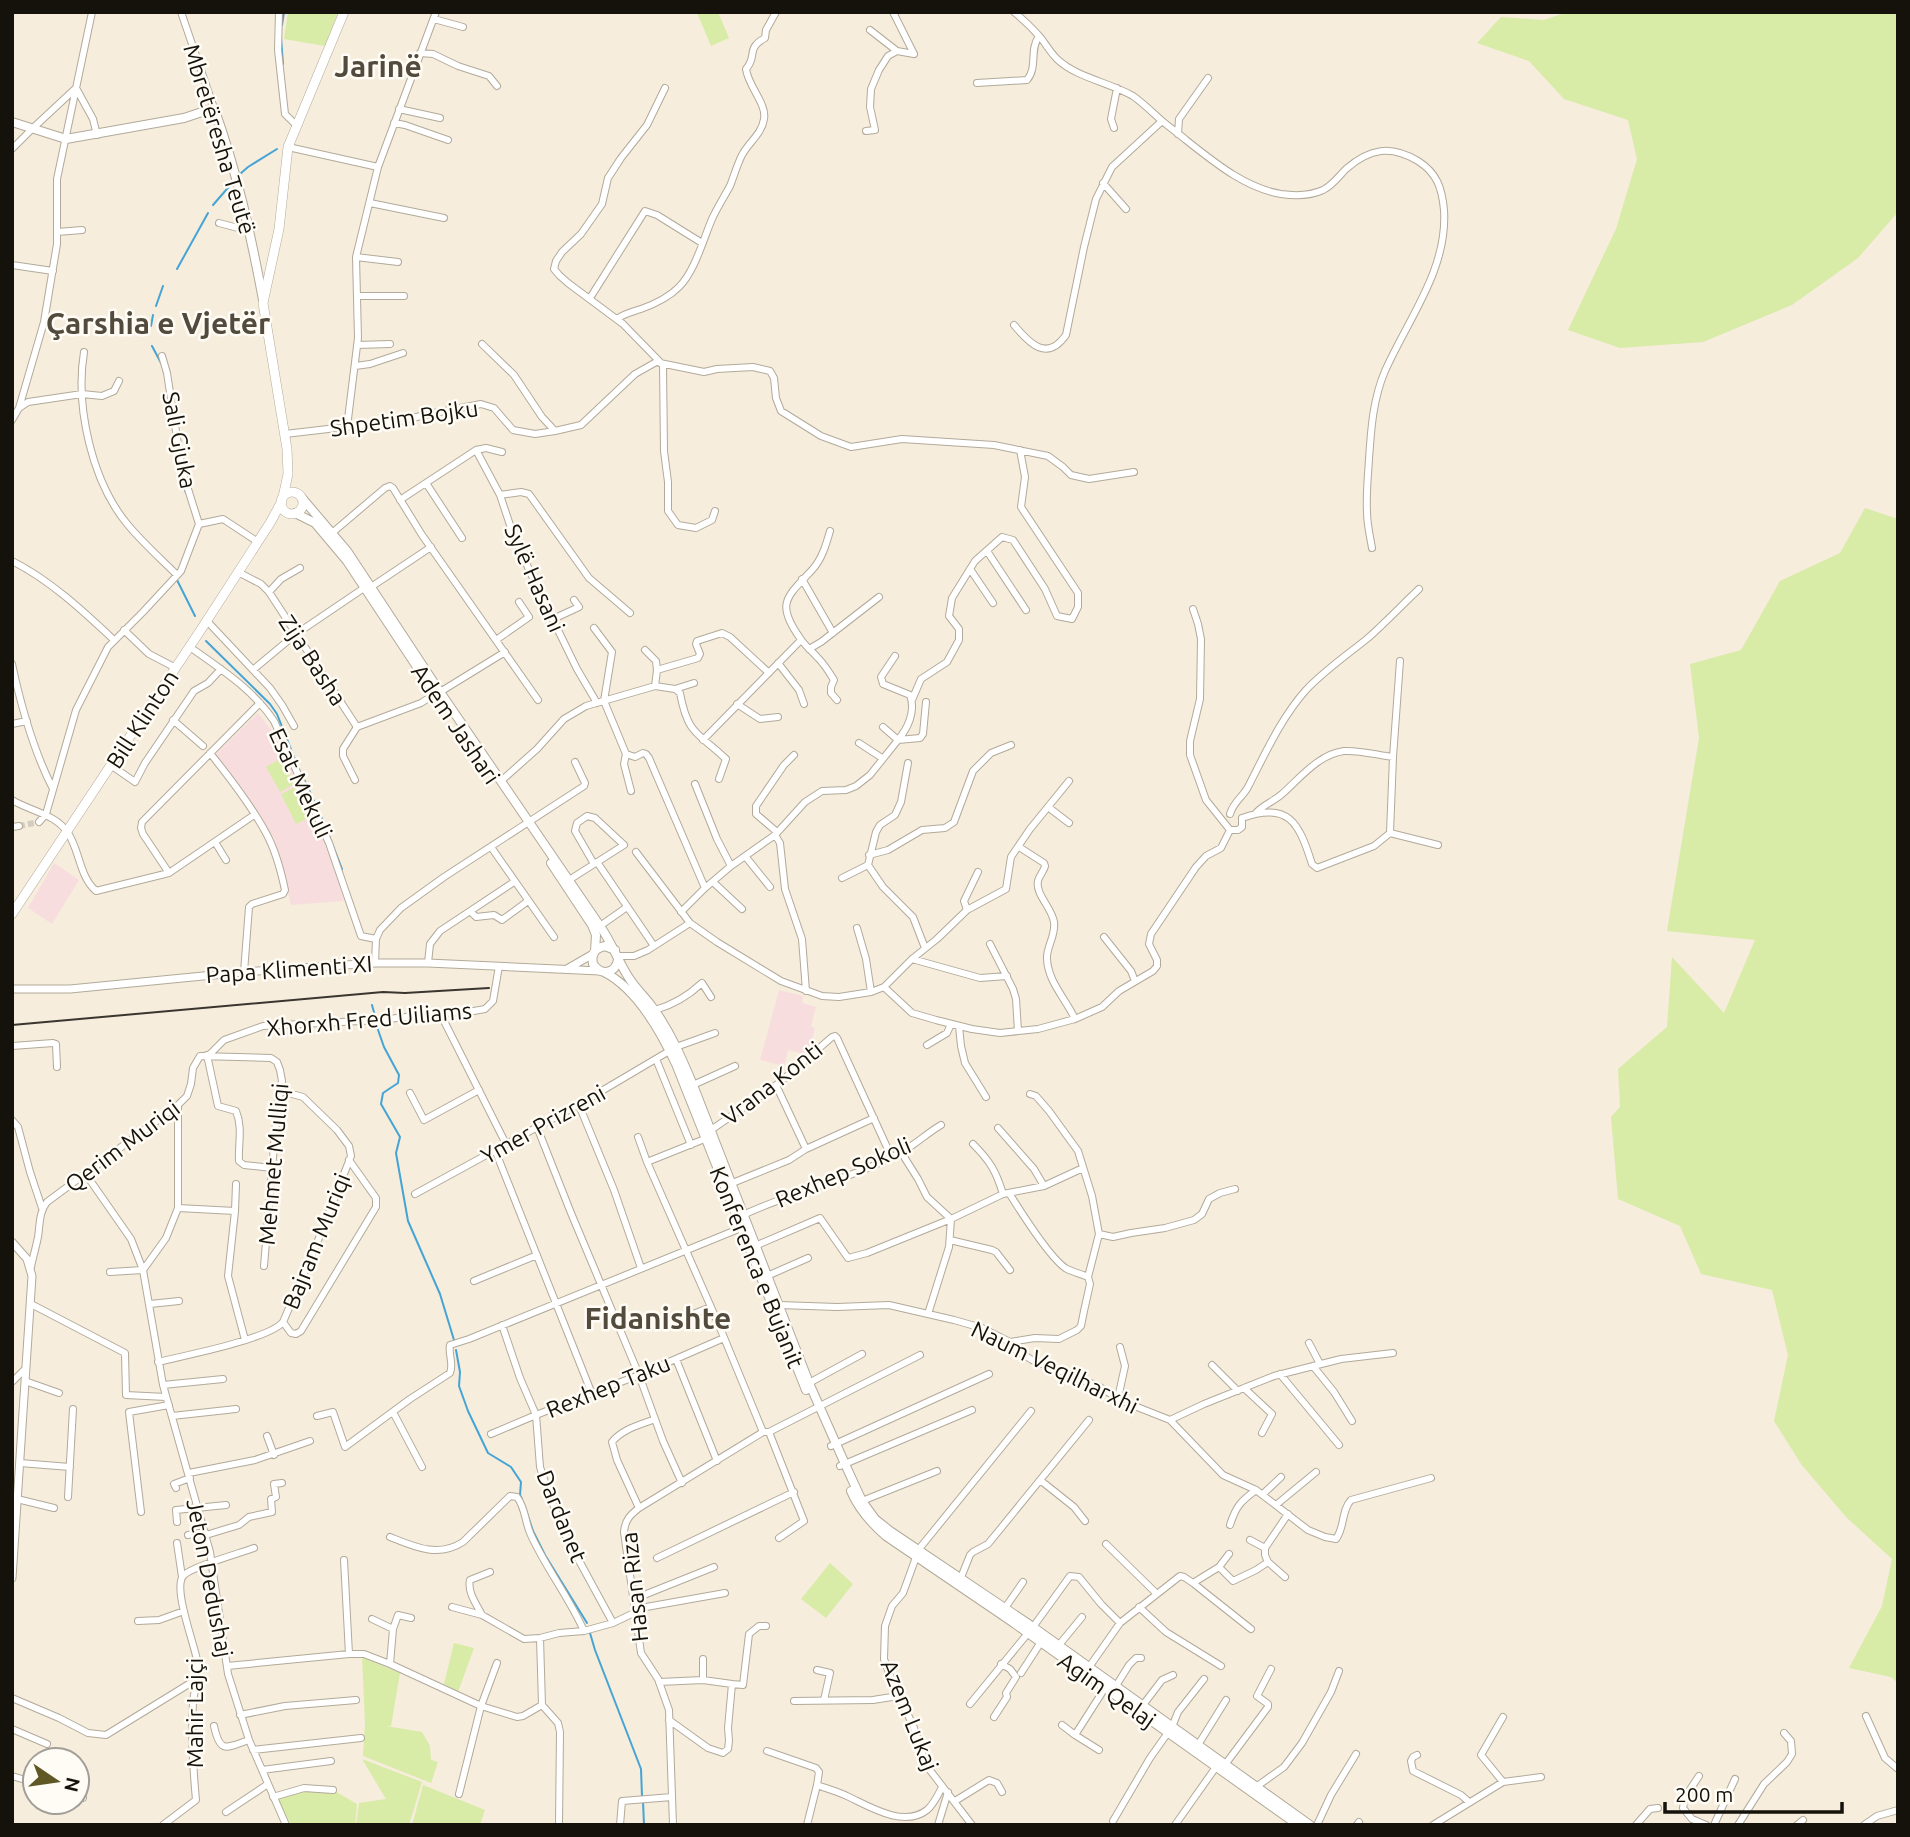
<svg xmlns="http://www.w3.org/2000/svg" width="1910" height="1837" font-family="Ubuntu,sans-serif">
<rect width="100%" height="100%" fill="#f6eddd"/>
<path fill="#f8dddf" d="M258,713L277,737L317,825L333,865L344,901L291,905L275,840L244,792L215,755Z
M54,863L79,880L52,924L28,908Z
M779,990L803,996L802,1003L816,1007L811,1026L815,1028L808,1055L788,1050L784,1066L760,1060Z"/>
<path fill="#d8eba7" d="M288,12H338L325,46L284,39Z
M718,12L729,38L711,46L697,13Z
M1568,12H1898V212L1858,258L1792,305L1703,342L1620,348L1568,330L1616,229L1637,159L1628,120L1564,99L1529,61L1477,43L1501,17L1544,20Z
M1865,508L1898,519V1683L1891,1677L1849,1668L1882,1606L1892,1559L1846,1517L1801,1464L1774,1421L1788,1355L1772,1290L1701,1274L1680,1226L1618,1199L1611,1117L1620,1107L1618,1069L1667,1027L1672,957L1724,1013L1755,940L1667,931L1699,738L1690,664L1741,650L1780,581L1840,553Z
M280,759L294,784L280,792L266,767Z
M295,787L310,817L296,824L281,794Z
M830,1563L853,1584L826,1618L801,1599Z
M454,1643L474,1648L458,1692L444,1684Z
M362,1657L400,1673L391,1726H386L422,1732L430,1746L431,1760L438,1762L431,1783L363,1756L365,1723Z
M362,1759L422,1782L409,1825H356L359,1803L386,1799Z
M423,1785L485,1810L480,1825H412Z
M304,1788L333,1790L357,1804L355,1825H291L276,1796Z"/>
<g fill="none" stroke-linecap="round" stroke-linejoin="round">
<path stroke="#45a4d5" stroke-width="2" d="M282,25L284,12
M281,38L283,64
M240,174L248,167L277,149
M213,205L233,182
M177,269L208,213
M156,306L163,286
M151,326L153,315
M152,346L161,363
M180,475L186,493
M177,580L195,616
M206,641L270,704L277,714L300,772
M303,777L324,823L342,869
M372,1005L375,1016
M377,1027L384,1047L399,1075L398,1083L383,1093L381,1104L400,1137L396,1153L408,1221L440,1294L454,1340
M456,1350L460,1372L459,1386L468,1411L488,1453L511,1467L521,1482L520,1495L522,1499
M525,1507L533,1531L545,1555L587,1623
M590,1633L595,1650L641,1769L642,1796
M643,1801L644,1825"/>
<path stroke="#d4ccbe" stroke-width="6" stroke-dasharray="6 3" stroke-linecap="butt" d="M19,826L39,822"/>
<g stroke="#b2aa9a" stroke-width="8">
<path id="minor" d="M181,12L214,108
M279,12L278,50L285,114L296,125
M893,12L914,54
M1014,12C1024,20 1033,29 1041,38C1046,45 1051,53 1057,59C1077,78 1109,82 1133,96C1143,103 1152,112 1161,120C1169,127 1178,133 1186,140C1214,162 1245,188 1281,194C1295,196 1310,196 1323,190C1333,185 1339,176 1346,169C1370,148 1391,145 1418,161C1437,173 1442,188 1444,210C1448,269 1408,319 1385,371C1373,399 1371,429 1369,459C1368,476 1366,494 1367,512C1367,524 1370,536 1372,548
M434,19L463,27
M870,30L897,51
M420,53L433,54L458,66L489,76L497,86
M977,83L1027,80C1038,67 1029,50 1039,36
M665,88L647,125L621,158L608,178L602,204L581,234L562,252L556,261L554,269L559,275L568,283L623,324L663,365L664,451L668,482V511L678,525L696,528L712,520L715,511
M399,109L440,118
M394,123L405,125L448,140
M1114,128L1111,119L1117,88
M866,131L875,130L870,107L871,89L879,70L888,56L897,51L914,54
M1178,134L1179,119L1208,78
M288,147L378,167
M12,149L32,129L76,88L93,119L97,135
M1103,183L1126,209
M370,203L444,218
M219,223L238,228H249
M57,232L82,230
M356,257L398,262
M12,265L53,271
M357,296H404
M590,298L645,211L657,215L702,243
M617,319C625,313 632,312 641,309C655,304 669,297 679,287C695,271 703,240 712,219C717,208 724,197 730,186C734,176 737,165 742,155C748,143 762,134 764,119C767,104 748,86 746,69C758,56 745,49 765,38L766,30L776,12
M1014,325C1030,344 1047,362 1066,335L1084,247L1096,199L1112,167L1162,121
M482,344L514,375L542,417L555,431
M357,345L390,344
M84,352C75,407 92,482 128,525C143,543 161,559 177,575
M162,356L167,373L182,470L199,524
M660,363L704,372L717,369L753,367L770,371L774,378L776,398L781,411L821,436L851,447L902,439L994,445L1048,456L1063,467L1071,475L1089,479L1134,472
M355,366L370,364L403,353
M19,408L28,402L82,394L102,396L114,391L119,381
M12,420L19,408L44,322L57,244V179L92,12
M347,427L358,338L356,257L378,167L436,12
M285,434L354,426L392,423L429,414L481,404L494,408L513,430L535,434L555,431L581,425L635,374L658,361
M476,450L500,495L514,537L538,589L577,669L597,703
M426,483L462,538
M500,495L521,492L529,494L589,578L630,613
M400,500L476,450L486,448L502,452
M199,524L223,519L258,542
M830,531C826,545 822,559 812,570C787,597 775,603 800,638C805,646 812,651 818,658C825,665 829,672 834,680L831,687V693L837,700
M332,533L385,488L390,486L393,488L422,535L538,700
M987,551L1026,610
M12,561C50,580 83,611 114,640
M970,569L993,603
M238,572L261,584L269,592L357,727
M802,579L833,633
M371,587L431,547
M269,592L281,579L300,568
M1193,609L1198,624L1201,639L1200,699L1190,741V755L1206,800L1230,830
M553,619L579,607L574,600
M207,621L270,688L282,705L294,726
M594,628L612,652L604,701L626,754L635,757L643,753L646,754L649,758L705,888
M124,630L149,654L176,668
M496,640L529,617L519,602
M189,648L194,650C224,671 254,691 274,721L329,843L361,936L376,939
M809,649L821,642L879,597
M645,650L656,661L657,670
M1400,661L1393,757L1390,833L1438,845
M778,663L799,690L804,704
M12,664C21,706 33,750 53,789
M254,669L296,634L364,588
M655,686L657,670L698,658L700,654L696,644L697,641L722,633L730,637L769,673
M675,689L694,683
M440,692L505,652
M912,700L921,679L947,662L959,640V629L949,616L952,598L975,561L1002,537L1013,540L1045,589L1057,616L1072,619L1078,607V593L1021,507L1025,477L1020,450
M737,704L760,719L778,717
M173,720L203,746
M12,724L27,721
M883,727L898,740C908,728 916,711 910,695L883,684L881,677L895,656
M703,740L801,640
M859,743L882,758
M210,753C230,778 251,805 266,833C276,851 281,871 285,890L283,894L252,904L249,907L244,972
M626,754L624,764L631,791
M908,763L901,802L895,815L880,825L876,832L868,865L883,887L913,917L925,948
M112,766L135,782L145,763L194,691L208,683L221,669
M355,780L343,756V749L357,727L421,703L435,694
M501,781L537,749L564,719L586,706L655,686L675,689L680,693C688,736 698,732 726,759L719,779
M695,784L717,839L731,866
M12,800C30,811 56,814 68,833C80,851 79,876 96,891L169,873L254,815
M1048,807L1069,823
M1256,813C1264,804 1273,802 1282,794C1300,778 1319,754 1344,751C1359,750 1377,755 1393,757
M1230,814C1234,801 1242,798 1248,787C1265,754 1281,718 1306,690C1325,670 1347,655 1368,638C1386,622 1402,605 1419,589
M1242,818C1289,801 1299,823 1312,864L1317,868L1374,846L1390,833
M39,822L46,814L76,710L108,647L143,612L181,571L199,524
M12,827L19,826
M1230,830H1238L1242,827V818
M777,832L756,814V806L784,765L794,755
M775,835L780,843L785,889L802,939L806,991
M215,842L226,860
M491,847L554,937
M1019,847L1044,863L1045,866C1044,871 1039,876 1038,881C1035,894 1052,908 1054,922C1056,936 1046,947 1047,959C1048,982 1066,999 1075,1019
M636,852L690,923L717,942L781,981L822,996L839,997L871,992L884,987L912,959L937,939L967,910L1006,889L1011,857L1030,829L1069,781
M869,855L888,850L922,830L945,828L954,822L973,771L991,753L1011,745
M745,856L770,887
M597,862L654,946
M169,873L143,834L141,828L142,822L260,703
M842,878L868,865
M569,880L624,845L595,818L587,816L577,823L575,831L594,864
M713,882L742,909
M967,910L964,901L978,872
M471,912L476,917L494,915L502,920L528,901
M681,912L705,888L731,866L775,835L805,802L822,791L846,790L856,786L870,775L898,740L920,738L923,734L926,702
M600,926L627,907
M857,928L866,959L871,992
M1104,937L1131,971L1135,981
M990,944L1013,989L1016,999L1018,1031
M618,956H634L648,950L690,923
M912,959L980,978L1007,976
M375,963L376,939L380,930L401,908L444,877L584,786L585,783L575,762
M428,963L430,944L440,931L514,882
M884,987L912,1013L936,1020L972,1029L1000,1033L1038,1029L1075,1019L1102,1007L1119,991L1153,971L1157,966V960L1149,944L1151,934L1196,867L1206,856L1221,848L1230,830
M655,1010C673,1005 688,996 702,983L711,997
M440,1013L506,1144
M959,1026L961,1046L965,1063L986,1097
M927,1045L947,1033L951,1024
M12,1046L53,1043L56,1044L57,1067
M207,1055L218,1106L236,1111C243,1128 238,1144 239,1161L244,1165L272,1168
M209,1055L224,1040L263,1026L380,1020L440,1013L468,1012L485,1009L493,1001L499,966
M656,1059L691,1145
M693,1085L735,1066
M776,1085L806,1149
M410,1093L424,1120L479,1090
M1030,1094L1036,1096L1049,1111L1078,1151L1092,1196L1099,1234L1113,1237L1131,1233L1165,1228L1194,1220L1202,1214L1209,1199L1220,1193L1235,1189
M579,1105L614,1190L641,1268
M12,1120L18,1127L30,1172L42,1208
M537,1127L571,1213L639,1375L663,1441L682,1483
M998,1128L1034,1169L1044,1186
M711,1130L779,1083L832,1037L835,1036L837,1038L891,1156
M638,1137L647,1162
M707,1138L647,1162L718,1323L763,1432
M973,1144C990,1161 996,1171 1003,1194
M495,1150L592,1394
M901,1152L918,1179L927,1197L951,1219L949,1247L928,1314
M85,1173L131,1239L143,1270L163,1385L210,1552L228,1674L249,1740L286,1825
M730,1184L789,1160L806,1149L874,1118
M1009,1193C1019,1209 1052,1261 1067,1269C1073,1272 1081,1274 1088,1277
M415,1194L583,1102L676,1047L715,1033
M178,1208L235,1211L236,1184
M235,1211L228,1276L245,1340
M743,1215C796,1190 854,1179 905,1150C918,1142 929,1132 941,1125
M950,1240L992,1250L996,1252L1010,1270
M755,1246L820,1218L848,1258L867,1253L951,1219L1003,1194L1044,1186L1083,1168
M31,1267C33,1257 36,1247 38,1237C40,1224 39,1212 47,1202L178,1105L187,1096L191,1084L193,1068L200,1056L271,1058L277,1062L280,1070L282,1081L277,1110L264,1266
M110,1272L143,1270L166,1238L178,1208V1105
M767,1276L808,1258
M474,1281L537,1255
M31,1304L125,1353L126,1395L166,1397
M150,1304L179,1301
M775,1307L779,1305L837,1307L889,1305L954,1320L982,1328L1010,1342L1015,1349L1032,1360L1098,1386L1122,1401L1170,1420L1223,1475L1256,1490L1308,1530L1325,1537L1336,1539C1345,1527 1341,1511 1351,1500L1431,1478
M283,1322L291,1333L296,1334L301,1331L376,1207V1198L349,1160
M502,1325L520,1378L536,1415L540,1467L548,1491L564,1533L613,1623
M660,1327L711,1307
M1010,1342L1035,1338L1059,1339L1077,1330L1081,1326L1084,1311L1090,1284L1088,1277L1099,1234
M1309,1343L1320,1364
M676,1359L717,1461
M158,1362C183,1356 269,1339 283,1322L317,1243L351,1156L349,1146L337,1130L303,1097L281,1091
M1212,1365L1238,1391
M1313,1366L1334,1392L1352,1421
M1280,1374L1339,1445
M25,1381L59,1393
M12,1382L26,1368
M809,1383L862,1354
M163,1385L223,1379
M1244,1388L1272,1414L1262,1433
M1118,1398L1125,1366L1120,1347
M393,1412L422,1467
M172,1416L236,1409
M317,1416L333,1412L345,1447L410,1399L450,1373C454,1363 448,1355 450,1345L469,1339L741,1228
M1170,1420L1204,1404L1274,1376L1341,1359L1393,1353
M769,1432L804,1521L779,1538
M491,1434L536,1415L639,1375L724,1338
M267,1436L274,1455
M831,1446L989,1374
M20,1463L70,1467
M840,1466L972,1410
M189,1473L255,1460L310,1441
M1040,1480L1074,1507L1085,1521
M176,1488L174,1484L190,1478
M1263,1494L1281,1477
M68,1497L73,1409
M17,1499L54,1508
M862,1501L937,1471
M1276,1505L1316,1472
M639,1508L617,1460L612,1442C622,1429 640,1425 655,1419
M141,1512L129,1412L169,1405
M177,1522L176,1510L226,1505
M1230,1525C1236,1506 1241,1501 1256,1490
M188,1535L205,1532
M206,1535L239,1525L249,1517L272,1512L271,1499L276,1497L274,1484L282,1483
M390,1537C415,1547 438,1558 463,1542L510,1496L517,1497C525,1507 525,1521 530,1533C545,1567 569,1597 584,1631
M1250,1540L1265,1548
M177,1543L182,1577
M1106,1544L1157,1594
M1265,1548L1288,1514
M657,1558L794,1492
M1268,1562L1285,1577
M1219,1567L1233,1581L1256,1570L1268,1562L1265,1555V1548
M960,1580L970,1555L973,1552L988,1544L1089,1420
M1193,1583L1219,1567L1229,1554
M634,1599L714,1567
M452,1607L482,1615L524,1639L540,1638L559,1633L584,1631L613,1623L636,1612
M1139,1607L1166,1632L1221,1666
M1005,1608L1023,1582
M635,1609L725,1593
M482,1615C477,1605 467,1592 470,1580L490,1572
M372,1619L393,1629
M138,1621L159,1620L184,1611
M540,1638L542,1705L558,1723L560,1732L559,1825
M1059,1645L1082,1617
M349,1654H364L390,1664L481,1706L459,1794
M703,1659V1680
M497,1663L481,1706L517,1717L523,1716L542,1705
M390,1664L393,1629L398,1615L411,1618
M227,1666L349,1654L344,1560
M817,1670L830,1673L824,1700
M1087,1670L1120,1623L1180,1576L1184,1577L1193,1583L1251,1629
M1021,1673L1041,1642
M659,1682L703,1680L732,1684
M1116,1686L1129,1665L1136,1658H1141
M12,1698L59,1718L88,1733L106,1735L197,1679
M794,1701L873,1700L898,1696
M970,1704L1033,1627L1070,1576L1079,1577L1101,1604L1120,1623
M1143,1705L1162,1680L1173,1675
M240,1715L285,1706L356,1700
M1866,1716L1885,1758L1898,1769
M994,1717L1007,1697L1006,1693L1016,1677L1010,1669L1001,1664
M1503,1717L1481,1755L1503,1782
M669,1720L708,1748L723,1753L728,1749L729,1741L728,1728L732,1684L743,1685L749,1634L759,1626H766
M1062,1725L1075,1735L1105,1688
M214,1726C220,1754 226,1748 249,1740
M12,1729L47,1744
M1075,1735L1099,1750
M1198,1745L1226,1700
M253,1750L361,1738
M767,1751L816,1768L819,1772L817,1785C828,1789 839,1792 849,1797C870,1807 904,1828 927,1810C934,1804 938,1795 942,1787
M1417,1755L1413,1757L1411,1761L1413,1771L1461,1795L1469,1802
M1224,1766L1268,1707V1704L1257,1696L1271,1669
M262,1770L331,1761
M12,1776L35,1783
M1699,1776L1685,1797L1683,1808L1692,1819L1706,1825
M1253,1789L1284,1767L1302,1743L1331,1692L1339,1671
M77,1796L83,1798
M273,1797L304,1788L333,1790
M955,1801L989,1780L997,1783L1002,1792
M226,1812L268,1784
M1113,1821L1150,1758L1172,1727L1178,1712L1204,1679
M163,1825L196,1800C193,1768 191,1735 193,1703C194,1689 200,1674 197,1660C194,1643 173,1589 183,1576C190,1567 241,1553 254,1548
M620,1825L622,1801L672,1797
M673,1825L669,1710L658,1679L641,1653L624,1532C625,1520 630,1515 639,1508L763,1432H769L920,1355
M807,1825L817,1785
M938,1825L948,1792
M972,1825L926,1765L914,1728L891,1678L884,1659L885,1626L892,1606L903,1593L919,1549L1031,1411
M1175,1825L1216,1767
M1317,1825L1331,1795L1356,1754
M1357,1825L1359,1822
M1433,1825L1503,1782L1541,1777
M1636,1825L1650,1809L1658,1808
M1714,1825L1735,1779
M1738,1825L1764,1784L1787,1762L1792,1754L1791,1741L1784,1733
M1797,1825L1803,1820
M1864,1825L1877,1816L1898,1810"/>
</g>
<g stroke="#b2aa9a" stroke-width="9">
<path id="tertiary" d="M567,969L593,954
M12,989H70L244,972L375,963H428L600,971
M12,1242L27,1259L32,1276L12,1578"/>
</g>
<g stroke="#b2aa9a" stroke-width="10">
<path id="secondary" d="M12,122L66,139L184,118L214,108C237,171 251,235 263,300
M302,498L347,551L440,692L600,926C612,943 618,961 629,978C636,989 646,998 653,1008C670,1031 682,1059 693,1085L809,1383L845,1464L862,1501L875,1519L890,1531L1033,1627L1310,1825
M295,513L315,523L347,561L429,685
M551,863L592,925L596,935L595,951
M615,950L605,946C595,948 591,954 593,964C601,976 615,974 618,960
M604,972C636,988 661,1032 676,1064L806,1390
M851,1491C859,1510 871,1523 886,1536L1011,1621L1298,1825"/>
</g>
<g stroke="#b2aa9a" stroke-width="10">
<path id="primary" d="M281 503a11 11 0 1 1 22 0a11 11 0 1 1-22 0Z
M283,497L288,474L287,449L263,303L279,229L288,147L344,12
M12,914L204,625L270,523L282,501"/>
</g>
<use href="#minor" stroke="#fff" stroke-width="6"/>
<use href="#tertiary" stroke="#fff" stroke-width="7"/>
<use href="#secondary" stroke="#fff" stroke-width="8"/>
<use href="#primary" stroke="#fff" stroke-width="9"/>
<path stroke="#3a362f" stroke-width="2" d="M12,1025L383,992L405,993L489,988"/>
</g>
<g text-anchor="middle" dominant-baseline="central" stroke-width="5" stroke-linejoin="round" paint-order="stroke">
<g font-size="23" fill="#15120c" stroke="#fffbf5">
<text transform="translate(220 139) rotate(73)">Mbretëresha Teutë</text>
<text transform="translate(404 418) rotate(-8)">Shpetim Bojku</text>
<text transform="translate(180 440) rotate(79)">Sali Gjuka</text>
<text transform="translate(535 578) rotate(66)">Sylë Hasani</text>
<text transform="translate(313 660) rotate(57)">Zija Basha</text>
<text transform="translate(142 719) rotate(-57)">Bill Klinton</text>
<text transform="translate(456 724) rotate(56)">Adem Jashari</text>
<text transform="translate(301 783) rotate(65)">Esat Mekuli</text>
<text transform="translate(289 969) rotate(-4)">Papa Klimenti XI</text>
<text transform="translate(369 1019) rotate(-5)">Xhorxh Fred Uiliams</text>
<text transform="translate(772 1083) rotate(-38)">Vrana Konti</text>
<text transform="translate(543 1124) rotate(-29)">Ymer Prizreni</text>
<text transform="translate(122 1146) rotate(-37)">Qerim Muriqi</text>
<text transform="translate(273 1164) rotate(-85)">Mehmet Mulliqi</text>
<text transform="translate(843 1172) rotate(-23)">Rexhep Sokoli</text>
<text transform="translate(316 1241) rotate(-68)">Bajram Muriqi</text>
<text transform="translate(757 1267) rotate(68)">Konferenca e Bujanit</text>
<text transform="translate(1055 1367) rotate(26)">Naum Veqilharxhi</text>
<text transform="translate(608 1386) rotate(-22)">Rexhep Taku</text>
<text transform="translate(562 1516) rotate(68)">Dardanet</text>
<text transform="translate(210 1578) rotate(79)">Jeton Dedushaj</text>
<text transform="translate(634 1587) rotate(-96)">Hasan Riza</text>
<text transform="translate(1107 1690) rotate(35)">Agim Qelaj</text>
<text transform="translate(194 1713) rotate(-90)">Mahir Lajçi</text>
<text transform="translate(910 1715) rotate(68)">Azem Lukaj</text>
</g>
<g font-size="30" font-weight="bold" fill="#524b3d" stroke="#fffbf5">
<text x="378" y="66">Jarinë</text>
<text x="158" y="323">Çarshia e Vjetër</text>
<text x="658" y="1318">Fidanishte</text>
</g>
</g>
<rect width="1910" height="1837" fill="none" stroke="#15120c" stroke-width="28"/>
<g transform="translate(56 1781) rotate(103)"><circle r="33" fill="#fffbf5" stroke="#a19e98" stroke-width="2"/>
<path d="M0-5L12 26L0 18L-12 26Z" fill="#5f5825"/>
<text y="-10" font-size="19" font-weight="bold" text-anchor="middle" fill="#15120c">N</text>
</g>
<path d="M1665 1802v10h177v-10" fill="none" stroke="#15120c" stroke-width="3.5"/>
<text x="1675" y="1802" font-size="21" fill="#15120c" stroke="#fffbf5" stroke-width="5" paint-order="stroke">200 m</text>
</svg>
